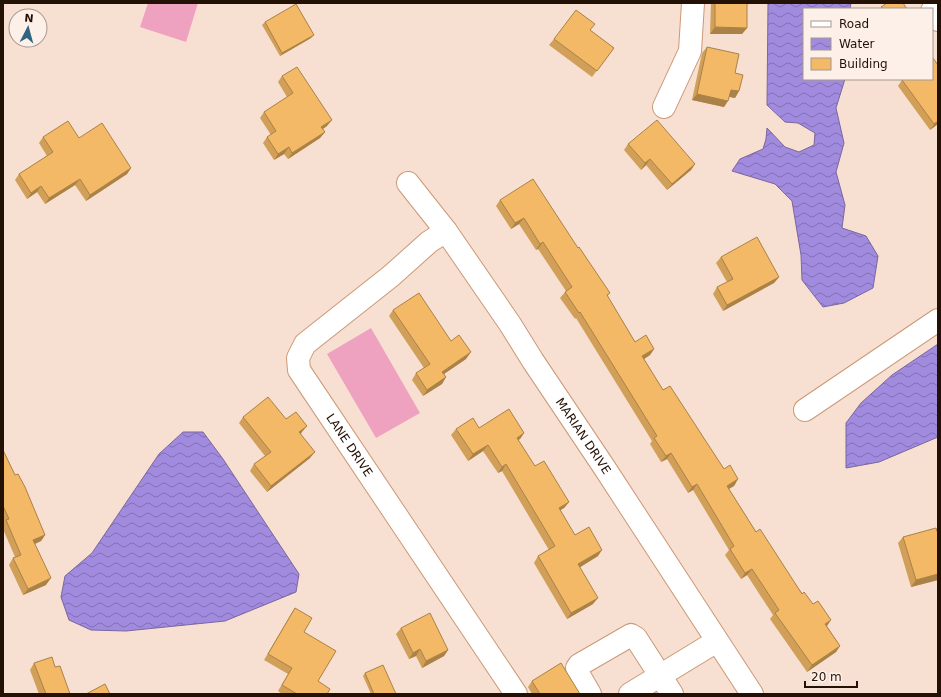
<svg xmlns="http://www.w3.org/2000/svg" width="941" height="697" font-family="'DejaVu Sans',sans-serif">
<defs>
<pattern id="water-waves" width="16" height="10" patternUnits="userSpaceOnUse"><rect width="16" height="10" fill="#a08bde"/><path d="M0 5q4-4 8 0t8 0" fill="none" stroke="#8270b2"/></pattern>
</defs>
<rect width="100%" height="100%" fill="#f7e0d2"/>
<path fill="#efa1c0" d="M148,3H198L186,42L140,27Z
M371,328L420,413L376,438L327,354Z"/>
<path fill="url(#water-waves)" stroke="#7b669d" d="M768,3H851L850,9H804V79H845L836,108L844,143L836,172L845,205L842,228L866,236L878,256L873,288L844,303L823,307L802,280L801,255L792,201L775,184L732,171L740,159L763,149L766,139L767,128L785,147L799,152L814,145L815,133L798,123L785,122L767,105Z
M938,344V437L879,462L846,468V423L861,403L892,375Z
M183,432H203L223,459L299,574L296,592L225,621L126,631L91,630L69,620L61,597L65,576L92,553L159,454Z"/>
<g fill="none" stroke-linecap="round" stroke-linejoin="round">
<g stroke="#cc9875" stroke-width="24">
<g id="minor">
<path d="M932,11L938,20"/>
<path d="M664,107L690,51L693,3"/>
<path id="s1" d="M408,183L446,231L510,324L533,361L604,467L752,694"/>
<path id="s2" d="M446,231L429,242L391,276L305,344L298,358L299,370L516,694"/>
<path d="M805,410L938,320"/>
<path d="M590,694L579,675L577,668L579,665L631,635L636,638L672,694"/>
<path d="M630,694L717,641"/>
</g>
</g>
<use href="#minor" stroke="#fff" stroke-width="22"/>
</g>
<path fill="#d19f58" d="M711,3H748L747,5V28L742,34H710Z
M265,22L311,38L280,56L262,25Z
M590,30L614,48L592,77L549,45L554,39Z
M707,47L735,73L739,91L735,98L729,97L724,107L692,100L702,53Z
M282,76L327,126L323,129L325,132L320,138L288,159L284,154L274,160L263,143L267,137L271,135L260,118L264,112L287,97L278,82Z
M902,80L938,124L930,130L898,86Z
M43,137L79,138L131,168L127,174L86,201L75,185L45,204L37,192L27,199L15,180L19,174L47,156L39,143Z
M628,144L695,164L691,170L667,190L646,165L641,170L624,150Z
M500,200L578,248L610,293L607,296L635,342L654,349L650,355L644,359L663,390L724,469L738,479L734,486L729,489L756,532L827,626L840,646L836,652L807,672L770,619L773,615L747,575L741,579L725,555L729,550L693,490L688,493L667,459L661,462L650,444L652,441L576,318L575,319L560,298L566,291L538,249L536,250L519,224L511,229L496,206Z
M721,257L779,277L774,283L723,311L713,294L717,287L727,282L716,263Z
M393,310L451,341L466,359L444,374L446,377L442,384L423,396L412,380L416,373L424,368L389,316Z
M243,417L286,419L302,432L301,434L310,458L267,492L250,471L254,464L265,456L239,423Z
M479,428L524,433L520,439L518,440L535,466L569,502L564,508L560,510L575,535L598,556L580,567L593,604L567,619L534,563L538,556L549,550L502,471L498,473L483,451L468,461L451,435L456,429Z
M3,450L15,475L45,535L41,541L35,544L46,585L23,595L9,565L13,558L15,557L3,529V524L4,523L3,521Z
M938,534V580L911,587L898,543L903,537Z
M295,608L304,632L318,681L327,694H282L278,691L288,674L264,660L291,614Z
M401,628L448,650L444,656L422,668L416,656L409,659L396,634Z
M34,663L55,667L70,694H39L30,670Z
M365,673L395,694H371L363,676Z
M532,681L580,694H532L528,687Z"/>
<path fill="#aa8247" d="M715,27L747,28L742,34H710Z
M314,35L311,38L280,56L282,53Z
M731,90L739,91L735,98L726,96Z
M697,94L728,101L724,107L692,100Z
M332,120L327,126L317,133L321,127Z
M938,121V124L930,130L934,124Z
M325,132L320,138L288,159L292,153Z
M289,147L284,154L274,160L278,154Z
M650,159L646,165L641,170L645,163Z
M695,164L691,170L667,190L672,184Z
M131,168L127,174L86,201L90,195Z
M80,179L75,185L45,204L49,198Z
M41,186L37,192L27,199L31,193Z
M524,218L519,224L511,229L515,223Z
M543,242L538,249L536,250L540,244Z
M779,277L774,283L723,311L727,305Z
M654,349L650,355L638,363L642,356Z
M471,352L466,359L438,378L442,372Z
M446,377L442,384L423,396L427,390Z
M307,426L302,432L295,438L299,432Z
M524,433L520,439L512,444L517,438Z
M488,445L483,451L468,461L473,454Z
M315,452L310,458L267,492L271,486Z
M671,453L667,459L661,462L666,456Z
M506,464L502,471L498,473L502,467Z
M738,479L734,486L723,492L727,486Z
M697,484L693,490L688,493L692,487Z
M569,502L564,508L554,514L559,508Z
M45,535L41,541L28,547L33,540Z
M602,550L598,556L574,571L578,564Z
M752,569L747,575L741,579L745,573Z
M938,574V580L911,587L916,580Z
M51,578L46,585L23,595L28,589Z
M598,598L593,604L567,619L571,613Z
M831,620L827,626L825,624Z
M840,646L836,652L807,672L812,665Z
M420,649L416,656L409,659L413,653Z
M448,650L444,656L422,668L426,661Z"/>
<path fill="#f3b966" stroke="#aa8247" d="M715,3H748L747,5V28L715,27Z
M887,3H903L907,9H883L881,7Z
M296,4L314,35L282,53L265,22Z
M576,10L595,24L590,30L614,48L597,71L554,39Z
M707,47L739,54L735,73L743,75L739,91L731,90L728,101L697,94Z
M933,58L938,65V121L934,124L902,80L904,79H932V59Z
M297,67L332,120L321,127L325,132L292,153L289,147L278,154L267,137L276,131L264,112L293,93L282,76Z
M657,120L695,164L672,184L650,159L645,163L628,144Z
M68,121L79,138L102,123L131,168L90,195L80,179L49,198L41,186L31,193L19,174L53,152L43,137Z
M533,179L578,248L579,247L610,293L607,295L635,342L646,335L654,349L642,356L663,390L670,386L724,469L730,465L738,479L727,486L756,532L760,529L802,594L804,592L813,604L818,601L831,620L825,624L840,646L812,665L775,613L779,610L752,569L745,573L730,549L734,546L697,484L692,487L671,453L666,456L654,438L657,436L580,312L579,313L565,292L572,287L543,242L540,244L524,218L515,223L500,200Z
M757,237L779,277L727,305L717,287L733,279L721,257Z
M419,293L451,341L459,335L471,352L442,372L446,377L427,390L416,373L430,364L393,310Z
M268,397L286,419L296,412L307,426L299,432L315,452L271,486L254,464L271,452L243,417Z
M509,409L524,433L517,438L535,466L544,461L569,502L559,508L575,535L589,527L602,550L578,564L598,598L571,613L538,556L555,546L506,464L502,467L488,445L473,454L456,429L473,418L479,428Z
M3,450L15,475L18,474L25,487L45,535L33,540L51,578L28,589L13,558L21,555L6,520L9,519L3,506Z
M936,528L938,534V574L916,580L903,537Z
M295,608L312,618L304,632L336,651L318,681L330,689L327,694H297L282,685L292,668L268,654Z
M430,613L448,650L426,661L420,649L413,653L401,628Z
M52,657L55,667L60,666L70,694H46L34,663Z
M561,663L580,694H540L532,681Z
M383,665L396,694H374L365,673Z
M105,684L110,694H86Z"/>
<g text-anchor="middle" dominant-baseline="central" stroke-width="3" stroke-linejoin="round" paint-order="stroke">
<g font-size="12" fill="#241105" stroke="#fcf0e9">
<text stroke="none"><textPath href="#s1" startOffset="308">MARIAN DRIVE</textPath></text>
<text stroke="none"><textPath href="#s2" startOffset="299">LANE DRIVE</textPath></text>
</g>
</g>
<rect width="941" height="697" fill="none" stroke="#241105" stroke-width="8"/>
<rect x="803" y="8" width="130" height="72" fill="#fcf0e9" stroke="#a6978e"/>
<rect x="811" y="21" width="20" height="6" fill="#ffffff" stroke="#a6978e"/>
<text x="839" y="28" font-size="12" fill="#241105">Road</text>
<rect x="811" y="38" width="20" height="12" fill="url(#water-waves)" stroke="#a6978e"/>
<text x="839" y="48" font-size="12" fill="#241105">Water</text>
<rect x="811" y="58" width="20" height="12" fill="#f3b966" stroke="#a6978e"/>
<text x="839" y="68" font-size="12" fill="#241105">Building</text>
<g transform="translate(28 28) rotate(6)"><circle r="19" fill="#fcf0e9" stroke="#a6978e"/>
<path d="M0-3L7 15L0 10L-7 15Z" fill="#306480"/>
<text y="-6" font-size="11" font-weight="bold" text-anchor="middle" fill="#241105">N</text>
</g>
<path d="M805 681v6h52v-6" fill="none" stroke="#241105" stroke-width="2"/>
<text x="811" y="681" font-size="12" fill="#241105" stroke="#fcf0e9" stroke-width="3" paint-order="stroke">20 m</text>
</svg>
